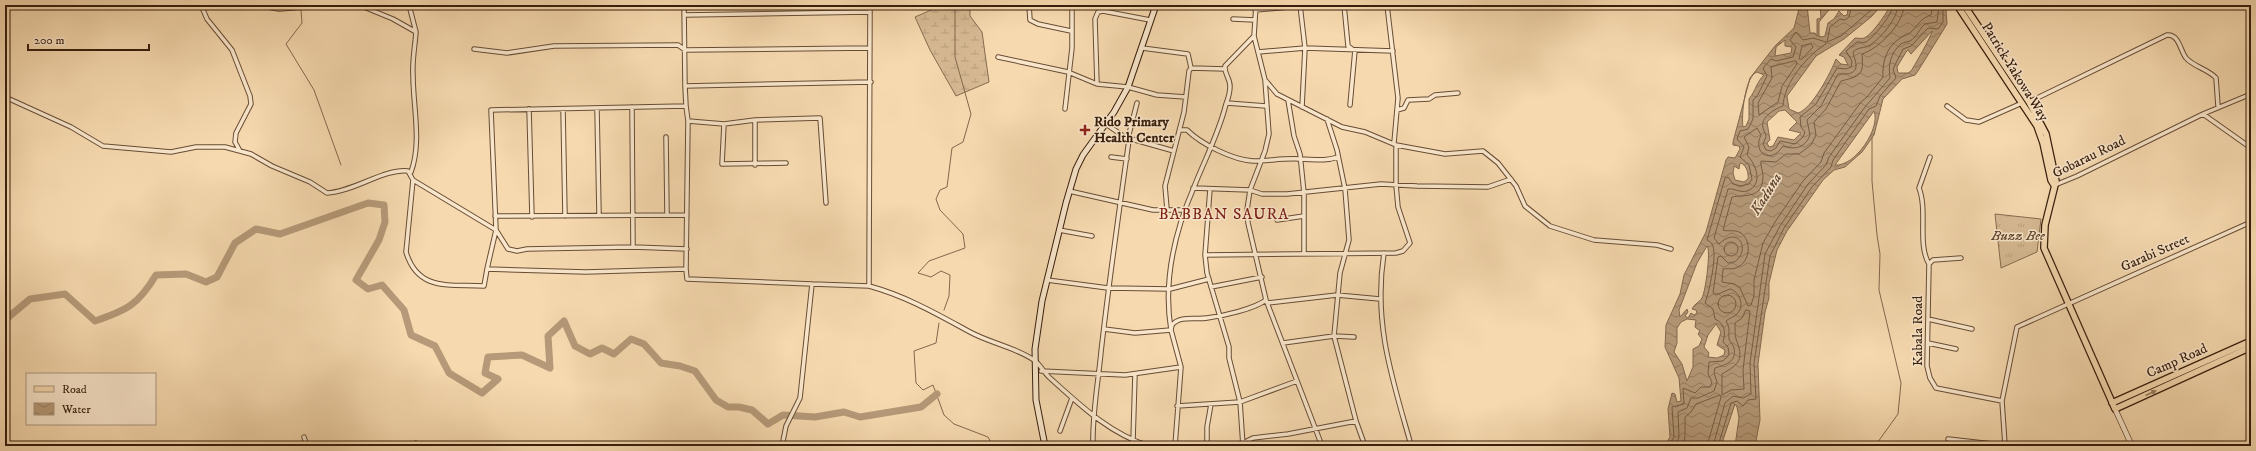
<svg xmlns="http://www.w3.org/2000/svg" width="2256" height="451" font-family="'IM FELL DW Pica',serif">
<defs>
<pattern id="wetland-marsh" width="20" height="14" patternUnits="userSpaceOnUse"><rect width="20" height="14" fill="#d6b993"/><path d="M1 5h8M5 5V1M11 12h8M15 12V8" fill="none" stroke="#b89f7e"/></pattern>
<pattern id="park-tufts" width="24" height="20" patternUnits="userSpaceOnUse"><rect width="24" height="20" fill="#d6b993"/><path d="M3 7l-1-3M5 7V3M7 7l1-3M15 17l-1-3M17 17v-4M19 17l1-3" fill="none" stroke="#b89f7e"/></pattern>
<pattern id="water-waves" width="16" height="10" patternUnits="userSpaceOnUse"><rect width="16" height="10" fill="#b59978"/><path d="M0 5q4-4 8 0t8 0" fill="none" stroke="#947c61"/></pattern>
</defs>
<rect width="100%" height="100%" fill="#f6d9af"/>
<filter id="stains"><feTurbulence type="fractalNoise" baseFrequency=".005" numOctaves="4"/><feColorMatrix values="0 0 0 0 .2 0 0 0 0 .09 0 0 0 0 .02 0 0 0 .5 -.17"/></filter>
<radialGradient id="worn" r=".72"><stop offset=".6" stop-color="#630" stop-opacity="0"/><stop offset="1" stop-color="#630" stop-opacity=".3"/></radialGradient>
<path fill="url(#wetland-marsh)" stroke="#866c50" d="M936,5H970V16L982,32L989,82L956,96L930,50L915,17L936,8Z"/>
<path fill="url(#park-tufts)" stroke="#866c50" d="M1995,214L2041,219L2037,252L2001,268Z"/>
<path fill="url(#water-waves)" stroke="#83684d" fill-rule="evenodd" d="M1800,5H1807L1810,33H1815L1817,36V19L1821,18L1820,5H1833L1819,22V36L1822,37L1825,36L1828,23L1834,19L1839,11L1844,16L1847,15L1849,5H1882L1871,17L1844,39L1816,56L1787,96L1789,109L1798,113C1812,109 1831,72 1836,59L1841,64L1848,65L1844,57L1839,55L1855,38C1858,38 1862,39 1864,38C1871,36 1888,12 1890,5H1951V7L1946,11L1947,24L1918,71L1915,75L1902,79L1883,99L1874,135L1862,152L1845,167L1834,170L1823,180L1787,231L1777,250L1769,283V298L1765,312L1758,364L1760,420L1755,446H1735L1739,418L1737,407L1735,404L1721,446H1665L1670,437L1668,409L1672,393L1675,394L1677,402L1681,401L1679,378L1665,347L1666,325L1680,294L1684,275L1706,232L1726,160L1728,157L1735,158L1740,149L1739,146L1733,145V142L1750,78L1775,46L1794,28ZM1932,31C1932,35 1915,65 1911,71L1908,73H1898L1897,67L1906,52L1908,50L1911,54ZM1785,40V46L1792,47L1791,53L1775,56L1776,47ZM1757,72L1764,75C1756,83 1756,90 1749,99V119L1746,126L1743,127C1741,116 1745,76 1757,72ZM1785,110L1797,122L1789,130L1801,133L1794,140L1778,137L1773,146L1769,147L1767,143L1770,140L1767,122L1779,111ZM1874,111C1881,128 1855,167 1835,165ZM1740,163C1746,164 1749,173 1748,179L1744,182L1735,180L1733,173L1734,166L1739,169ZM1707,246C1711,249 1706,290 1702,298C1700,302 1694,304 1692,309L1696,310L1697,313L1694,315L1691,313L1688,318L1685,316L1688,312L1687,309L1680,317L1679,310L1697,263ZM1687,319L1696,320L1695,327L1700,331L1698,334L1702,339L1699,346L1693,349V367L1687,381L1682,364L1674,352L1677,343V328L1681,322ZM1716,324L1721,332L1717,345L1725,350L1724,355L1717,358L1708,357L1709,353L1704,347L1708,335Z"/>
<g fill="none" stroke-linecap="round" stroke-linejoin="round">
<path stroke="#765c42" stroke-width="1" d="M1852,5L1849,17L1845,20L1840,19L1830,27L1827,42L1841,36L1877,5
M1904,5C1904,24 1878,49 1862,54C1864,76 1860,76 1841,81L1826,109L1814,122L1816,135L1811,145L1799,154H1786L1776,162L1761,161C1760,165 1763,171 1763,176C1763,200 1744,194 1732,197L1723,230C1728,232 1735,229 1741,233C1752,241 1750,261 1738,267C1733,270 1728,268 1723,269L1722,282L1734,284L1740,288L1748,306L1751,305L1754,296V280L1763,243L1775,222L1803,181L1821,162L1824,153L1861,102L1867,97L1883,77C1882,64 1886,47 1899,39C1902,36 1906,36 1910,33C1918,26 1919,19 1931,15L1933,5
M1811,44L1813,47L1802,59H1799L1802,46Z
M1796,61L1797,64L1782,86L1778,102L1759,115L1758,103L1772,78L1771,67Z
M1724 249a7 7 0 1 1 14 0a7 7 0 1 1-14 0Z
M1718 304a9 9 0 1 1 18 0a9 9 0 1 1-18 0Z
M1746,310L1750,311L1743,370L1744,389L1731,390L1722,395V374C1740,364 1744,359 1736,339C1735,335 1735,328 1735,323L1742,318Z
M1669,446L1674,437L1672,407L1684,404L1683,388L1695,393L1701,387H1710L1712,382L1708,374L1709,362L1723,361L1729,355L1728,347L1723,342C1726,332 1725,324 1715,319L1713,309L1705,303C1709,293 1718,253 1712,244C1711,242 1709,241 1707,240L1725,178L1728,177L1733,184L1741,186L1749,184L1752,179L1749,165L1740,157L1744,147L1737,139L1740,131L1748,129L1753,119V100C1759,96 1763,83 1767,76L1763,68L1771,59L1776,61L1793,57L1796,47L1790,40L1796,32L1803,40L1813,38L1826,42C1825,47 1818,48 1815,52C1800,65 1784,86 1783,106C1775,109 1760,117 1763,128C1764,132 1766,133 1766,137L1763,144L1766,150L1771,151L1776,148L1780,141L1795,144L1803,137L1805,132L1801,127L1800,117L1816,104L1837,68L1846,69L1851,67L1852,61L1846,51L1857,42C1860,42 1863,43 1866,42C1874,37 1893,14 1893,5
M1676,446L1679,437L1678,412L1687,408L1691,398H1698L1714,391L1717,382L1714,373L1715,368C1725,365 1737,362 1734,348C1733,344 1730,342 1729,339C1728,332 1731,330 1726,321C1729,318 1734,317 1737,314C1745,306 1740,292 1730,289L1716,295L1713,293L1718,257L1721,256L1728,263L1734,262C1751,252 1740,224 1719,244L1714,238L1728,189C1734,188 1740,193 1747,191C1764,185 1756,164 1747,155L1749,147L1744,137L1757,128L1761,135C1752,153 1771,165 1783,146C1795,150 1805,148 1810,135L1807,120L1821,106L1838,74C1841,73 1843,75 1847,74C1862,72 1854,59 1853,52C1859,46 1864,49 1870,45C1881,38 1898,18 1898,5
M1683,446L1685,437V417L1691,412L1696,404L1720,395L1721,397L1707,446
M1713,446L1725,403L1733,396L1743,398L1751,394L1750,363L1765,254L1780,226L1808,184L1826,165L1829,157L1865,107C1873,98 1881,88 1890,78C1888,66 1890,53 1901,44C1904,42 1907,42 1910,41C1917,37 1919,29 1925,24L1937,22L1939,5
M1718,446L1731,403L1737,401L1743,406L1748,400L1756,399L1754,363L1770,256L1784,228L1812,187L1831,167L1833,160L1869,109L1876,106L1880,96L1896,78L1893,69L1903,49L1911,46L1928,28L1938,29L1943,22V10L1947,5"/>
<path stroke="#83684d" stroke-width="1" d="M301,10L302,23L286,44L314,90L341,165
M1872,138V181L1877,235L1880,254L1879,290L1901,383L1898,414L1875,446
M944,310L949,296L950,275L941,271L931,277L918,273L929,261L965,248L963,234L940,210L936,199L940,190L947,187L952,148L963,142L971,114L955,57V5
M939,323L936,343L914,351L916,383L923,390L933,385L944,415L954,424L988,437L993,446"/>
<path stroke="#b59978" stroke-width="7" d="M5,320L30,299L65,294L95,321C127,310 138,305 156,275L186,274L206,282L217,277L235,243L256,229L280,234L368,203L384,205L385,222L379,240L356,280L368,289L382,285L404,310L411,335L435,346L449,373L482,393L498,379L485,373L488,357L522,355L550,368L548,336L564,321L575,346L590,354L602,348L614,354L631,339L644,344L661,363L680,366L695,371L716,400L728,407H739L752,410L768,424L783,415L815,417L844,412L860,417L921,407L937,394"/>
<g stroke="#674d36" stroke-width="5.5">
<path id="minor" d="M201,5L207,19L232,50L250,96L251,104L236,133L235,142L240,151
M257,5L279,9L330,5
M359,5L393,19L416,32L409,5
M684,5L685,86
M1029,5L1030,20L1038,24L1071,31
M1300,5L1305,48L1302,107
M1344,5L1348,46L1352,49
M1387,5L1398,98L1394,143
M2249,5L2251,10
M1255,10L1313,5
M684,15L870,12
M1233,19L1255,20
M1142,48L1188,54L1191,68L1189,71L1184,112L1165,186L1167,209
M474,49L507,53L554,46L678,45L685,50L870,48
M1258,52L1305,48L1393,51
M998,57L1068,72L1097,84L1128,87L1157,95L1186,97
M1191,68L1225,69
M1266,81L1277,94L1342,127L1365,132L1396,145L1445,154L1483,151L1498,163L1516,186L1525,206L1550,226L1594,240L1657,245L1671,249
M1097,84L1095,19L1098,12L1103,11L1150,20
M5,97L71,127L103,146L171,152L196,147H225L251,154L272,166L310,182L327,193C353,192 385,168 408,171L413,180L406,252C418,292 450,284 484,286L487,269L586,272L686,269L687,279L812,284
M1288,100L1294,136L1300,154L1304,193V254
M2029,102L2167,35C2179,34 2180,50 2186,58C2194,67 2208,69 2216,78L2218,106
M1137,103L1128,138L1174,151
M1227,103L1266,106
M1350,105L1355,50
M686,106L688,121L686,269
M1947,106L1966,120L1979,122L2022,103
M632,107L633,247
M529,109L532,217
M563,109L565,216
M597,109L599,214
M1065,109L1072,48V5
M1397,110L1404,108L1408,100L1429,99L1435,95L1458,93
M2203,114L2251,94
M1327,119L1337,150L1345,189L1349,240L1340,273L1334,336L1356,421L1365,446
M688,121L724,124L755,120L820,118L826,203
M724,124L722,164L786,163
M1180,130H1187C1201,144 1233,160 1253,161C1268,161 1284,158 1299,159C1313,159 1324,162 1338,157
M666,137L667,214
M1111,157L1127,159
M755,165V120
M411,172C422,142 413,107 413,75C412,61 415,46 416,32
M413,180L496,230L491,110L686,106L685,86L871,82
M2055,185L2077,176L2203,114L2251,148
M1193,188L1250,190L1262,194H1287L1381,184L1417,186L1488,187L1511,179
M1210,189L1205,255L1207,273L1229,347V358L1240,402L1243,446
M1069,191L1153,210H1185
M495,216L687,215
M1277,220L1304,216
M496,230L508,249L517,251L527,249L633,247L687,249
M1059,230L1092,236
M1384,253C1373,323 1392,378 1411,445L1406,446
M1205,255L1396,253L1403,251L1410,243L1398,207L1396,185V145
M1961,258L1933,260L1929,264L1927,366L1930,378L1936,388L2002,401
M1929,264C1917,244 1928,211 1919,188L1930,157
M487,269L496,230
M1047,280L1108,288L1170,289L1209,279
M869,286C906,296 937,314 970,332C990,343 1015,347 1034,360C1040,364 1044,373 1050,378C1081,406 1109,433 1149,446
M1211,287L1262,277
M1266,300L1322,446
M1267,303L1337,295L1380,299
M1928,319L1972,329
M1104,329L1135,333L1171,330C1163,282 1175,231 1194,187C1205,159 1219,133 1226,104C1228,99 1230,91 1230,86C1230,78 1224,74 1225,66L1254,36
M1283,343L1334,336L1354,337
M1928,343L1956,349
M1041,371L1125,375L1181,367
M1177,406L1240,402L1297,381
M1060,431L1072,398
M304,437L307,446
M1948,439L2010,446
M1133,441L1135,374
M351,444V446
M2005,445L2002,401L2017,327L2251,222
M415,446L416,443
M782,446L786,426L800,398L812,284L869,286L870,5
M1093,446C1092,414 1098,384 1101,352C1109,281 1119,211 1129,140L1106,124
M1175,446L1181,367L1171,330L1172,325C1180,315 1196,320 1207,318C1223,316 1254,309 1266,300L1248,223L1247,210L1250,190L1265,151L1269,134L1265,80L1254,36L1256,5
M1207,446V427L1211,404
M1227,446L1243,443L1253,438L1288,434L1356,421"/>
</g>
<g stroke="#674d36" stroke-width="6">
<path id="tertiary" d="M2115,409L2132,446"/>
</g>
<g stroke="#371e0d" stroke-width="7">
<path id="secondary" d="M1045,446L1036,400L1035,349L1042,301L1066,203L1076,169L1083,155L1114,112L1128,87L1156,5"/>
</g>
<g stroke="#371e0d" stroke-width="8">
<path id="primary" d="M1957,5L2037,126L2043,143L2051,180L2054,185
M1964,5L2029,102L2046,134L2056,181L2045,225L2044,248L2115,409L2251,347
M2112,403L2251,341"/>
</g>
<use href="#minor" stroke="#f9e6cb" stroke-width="3.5"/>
<use href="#tertiary" stroke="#f9e6cb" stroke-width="4.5"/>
<use href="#secondary" stroke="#f9e6cb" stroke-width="5"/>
<use href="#primary" stroke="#f6d9af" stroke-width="5.5"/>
</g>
<defs><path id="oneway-solid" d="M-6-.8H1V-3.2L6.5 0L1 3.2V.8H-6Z"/></defs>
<use fill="#967c5e" href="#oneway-solid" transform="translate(2151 393) rotate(-25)"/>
<path fill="#8f2418" stroke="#f9e6cb" stroke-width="1.5" d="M1083 124h4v4h4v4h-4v4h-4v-4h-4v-4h4z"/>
<g text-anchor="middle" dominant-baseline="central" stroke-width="3" stroke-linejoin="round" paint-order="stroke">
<g font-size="14" fill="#371e0d" stroke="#f9e6cb">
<text transform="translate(2015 72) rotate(58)">Patrick Yakowa Way</text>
<text transform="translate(2089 157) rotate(-26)">Gobarau Road</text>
<text transform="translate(2155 253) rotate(-24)">Garabi Street</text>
<text transform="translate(1918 331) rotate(-90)">Kabala Road</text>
<text transform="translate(2177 361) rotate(-24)">Camp Road</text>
</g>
<g font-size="14" font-weight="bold" fill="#371e0d" stroke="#f9e6cb" text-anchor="start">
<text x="1094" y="122">Rido Primary<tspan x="1094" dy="16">Health Center</tspan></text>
</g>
<g font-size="14" font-style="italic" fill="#5f452e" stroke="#f9e6cb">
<text x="2018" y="236">Buzz Bee</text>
</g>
<g font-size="15" font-style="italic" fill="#634932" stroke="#f9e6cb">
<text transform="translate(1766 194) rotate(-58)">Kaduna</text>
</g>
<g font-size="16" letter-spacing="1" fill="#7a1f14" stroke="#f9e6cb">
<text x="1224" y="214">BABBAN SAURA</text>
</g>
</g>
<rect width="2256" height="451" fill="none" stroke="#f6d9af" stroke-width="20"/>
<rect x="6" y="6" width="2244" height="439" fill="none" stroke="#371e0d" stroke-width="2"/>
<rect x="10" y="10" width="2236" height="431" fill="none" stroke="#371e0d"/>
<rect x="26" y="373" width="130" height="52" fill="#f9e6cb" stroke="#ab967f"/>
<rect x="34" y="386" width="20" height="6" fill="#f6d9af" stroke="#ab967f"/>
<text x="62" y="393" font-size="12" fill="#371e0d">Road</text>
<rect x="34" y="403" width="20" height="12" fill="url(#water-waves)" stroke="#ab967f"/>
<text x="62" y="413" font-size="12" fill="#371e0d">Water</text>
<path d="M28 44v6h121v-6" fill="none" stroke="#371e0d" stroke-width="2"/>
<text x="34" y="44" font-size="12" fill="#371e0d" stroke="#f9e6cb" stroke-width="3" paint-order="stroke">200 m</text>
<rect width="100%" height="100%" filter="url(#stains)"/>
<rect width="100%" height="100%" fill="url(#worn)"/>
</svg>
